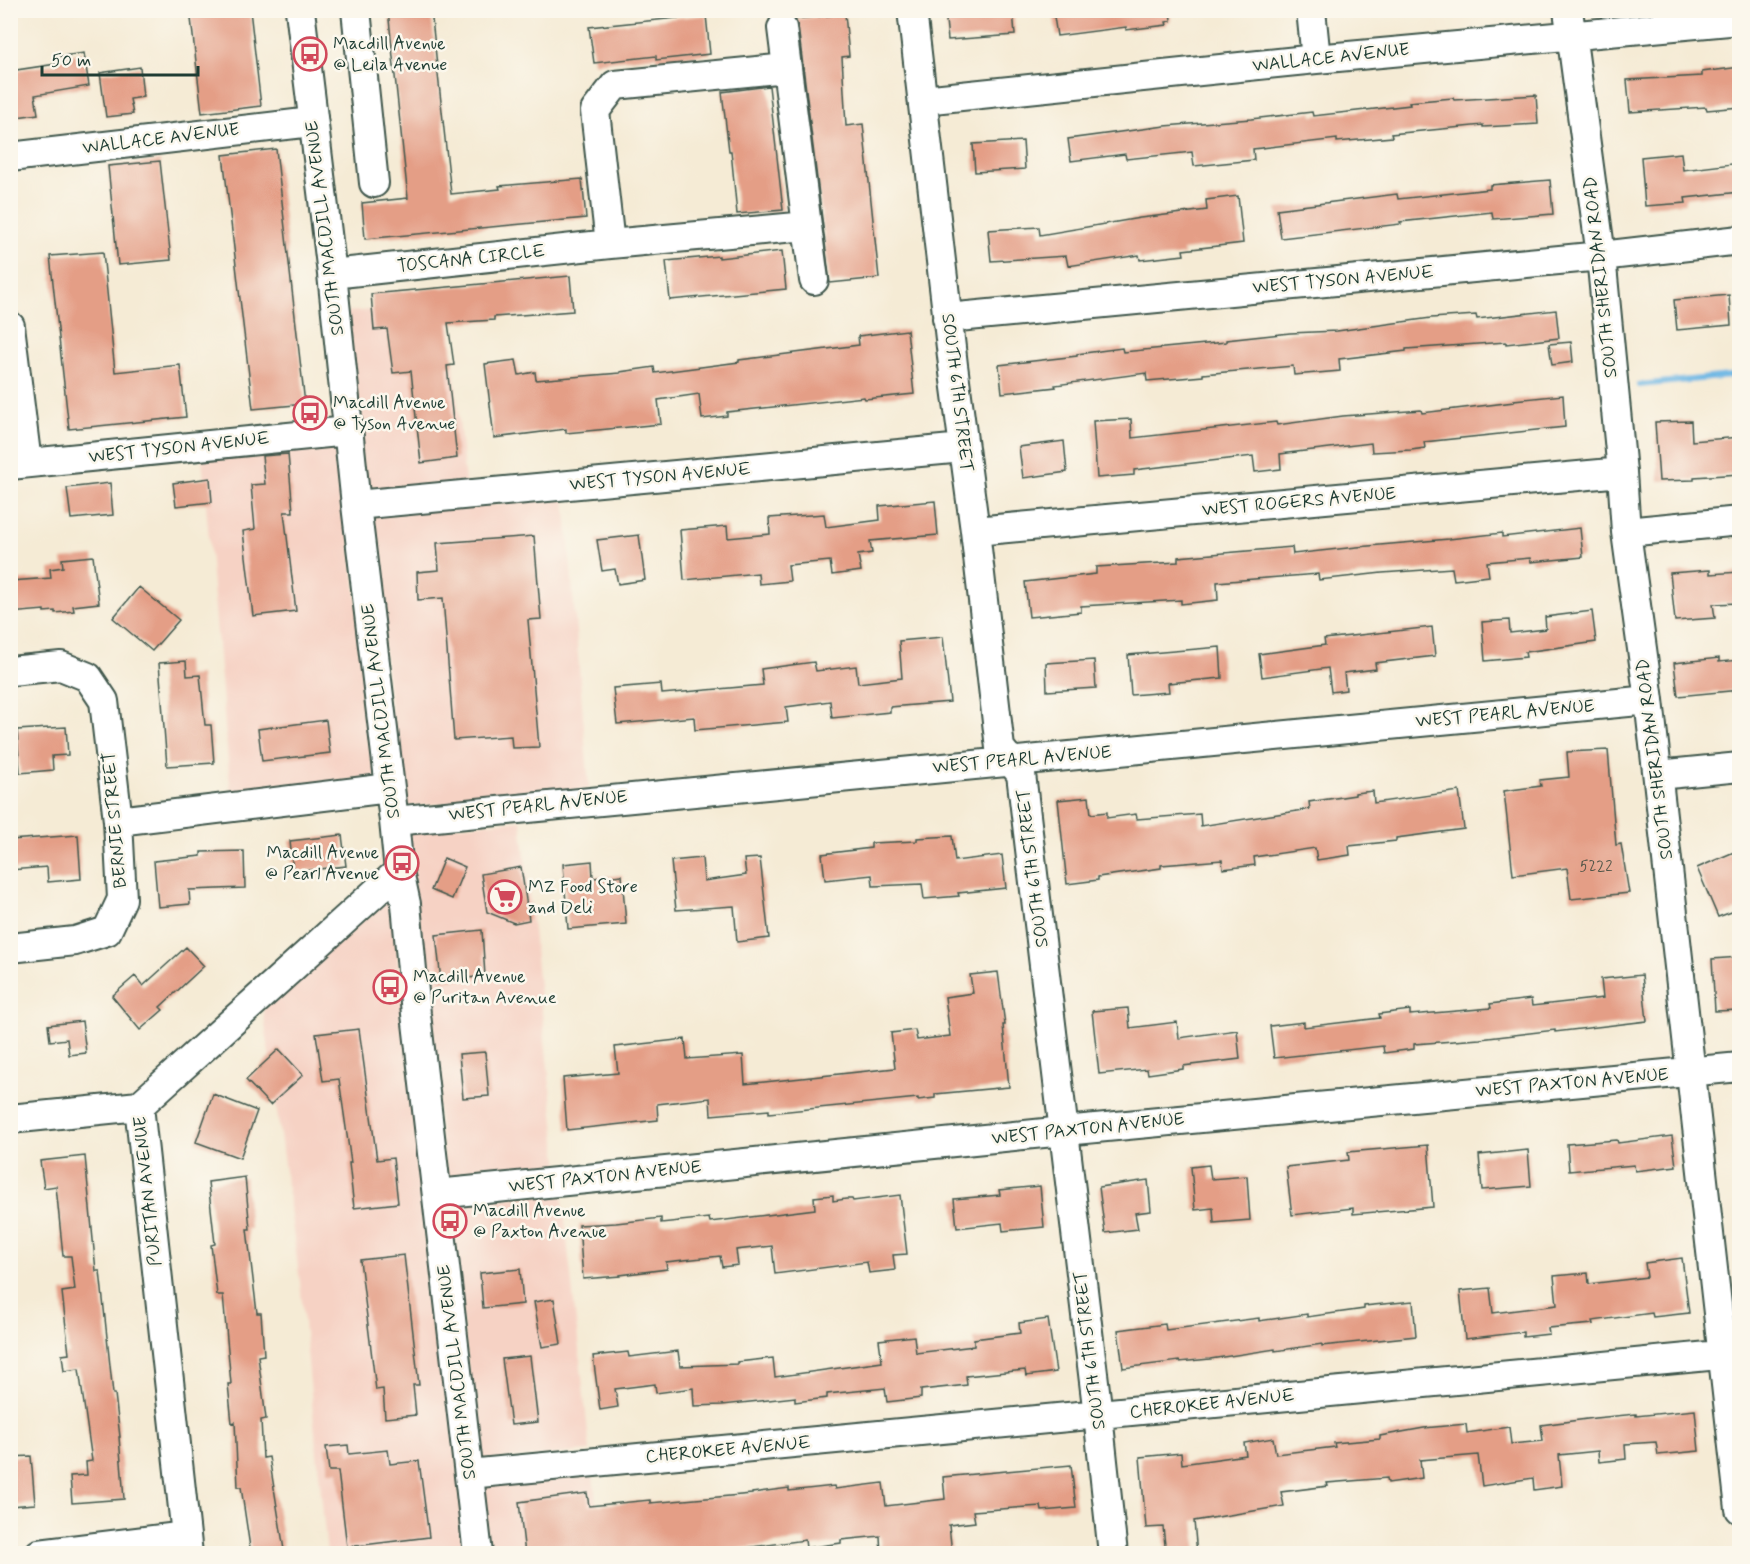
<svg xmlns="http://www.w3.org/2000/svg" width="1750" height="1564" font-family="Mynerve,sans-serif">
<rect width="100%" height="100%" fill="#fbf7ec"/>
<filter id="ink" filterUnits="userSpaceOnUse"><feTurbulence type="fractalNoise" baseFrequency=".0167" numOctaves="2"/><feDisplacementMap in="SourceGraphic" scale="12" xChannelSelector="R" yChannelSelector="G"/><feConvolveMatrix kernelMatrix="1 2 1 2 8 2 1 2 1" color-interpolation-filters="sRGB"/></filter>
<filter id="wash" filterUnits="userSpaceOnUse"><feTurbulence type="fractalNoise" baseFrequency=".008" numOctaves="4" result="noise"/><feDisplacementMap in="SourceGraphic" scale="24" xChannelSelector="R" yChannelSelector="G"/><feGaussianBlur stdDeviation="1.35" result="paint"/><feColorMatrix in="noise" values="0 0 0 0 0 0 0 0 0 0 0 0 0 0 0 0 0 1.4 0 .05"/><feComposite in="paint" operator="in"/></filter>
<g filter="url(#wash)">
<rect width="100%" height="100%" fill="#f5ebd5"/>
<path fill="#f6d2c4" d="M448,304L465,483L365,492L347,312Z
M339,444L377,777L231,795L202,458Z
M565,498L589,789L403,807L368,516Z
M521,820L559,1169L446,1181L406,831Z
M390,894L431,1234L467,1553H327L300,1282L263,1009Z
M562,1193L590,1451L479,1461L449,1204Z
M593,1475L601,1553H489L481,1485Z"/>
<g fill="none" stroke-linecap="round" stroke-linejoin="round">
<path stroke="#6bb6e4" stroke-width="6" d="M1639,385L1740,375"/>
</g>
<g id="blocks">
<path fill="#e49e86" d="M190,10H250L261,106L202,113Z
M388,10H431L451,194L500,189L499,186L582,179L586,218L365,239L362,203L408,198Z
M945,10H1013L1015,35L948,40Z
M1053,10H1170L1171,21L1166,22L1167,25L1126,30V27L1057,36Z
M845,14L849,56L842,57L846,126L863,124L879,278L830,283L798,26L795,19Z
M706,15L710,54L656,60V56L594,63L589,27Z
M84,53L89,86L35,95L38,114L10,118V71L56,64L55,57Z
M140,67L143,97L130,99L133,114L106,117L100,73Z
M1740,67V107L1707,110L1706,107L1630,112L1627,80L1702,76V72Z
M769,86L783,210L737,214L731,151H729L722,92Z
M1536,95L1538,124L1483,127V125L1391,134L1392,137L1337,142V139L1253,149L1254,160L1194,166L1192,152L1126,159L1125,154L1071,161L1068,139L1165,126L1251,119L1312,112L1313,116L1410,105L1409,102L1453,98L1454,100Z
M1023,141L1025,169L975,172L973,144Z
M276,149L305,404L253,409L223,155Z
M1681,153L1683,170L1740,163V192L1685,198L1686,203L1645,206L1641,157Z
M160,161L171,260L118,265L108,166Z
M1550,180L1553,214L1493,219L1492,212L1400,222L1401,224L1281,238L1277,209L1397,194L1398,199L1490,189V185Z
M1238,196L1243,243L1183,250L1184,255L1140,260L1139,255L1068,266L1066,256L991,261L988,230L1039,227L1040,235L1140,218L1207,210L1206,200Z
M782,251L786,289L670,300L666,261L719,256V258Z
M103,252L115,372L180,365L186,417L69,429L50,256Z
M570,276L573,311L494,317V320L448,323L454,365L447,366L457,458L421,463L411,371L393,373L387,329L374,330L371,294Z
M1729,295L1731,325L1677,330L1674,300Z
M1556,310L1559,338L1506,344V342L1406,349V351L1339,359L1340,371L1294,375L1293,366L1203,374V376L1147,381L1146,373L1055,385L1056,387L1002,393L999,365L1077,356V354L1122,348L1123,352L1226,342V340L1290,333L1337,331L1431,318L1476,315L1477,319Z
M907,330L914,394L865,399L864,397L727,412V416L702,419L699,394L658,400L661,424L566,433V429L494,438L485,364L516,360L519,375L535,372L536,380L620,373V372L654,367L655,373L739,362V360L859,345L858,336Z
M1571,342L1573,362L1552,365L1549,344Z
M1563,395L1565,427L1424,442L1425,448L1411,450L1372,452L1371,443L1280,454L1281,469L1255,472L1253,456L1134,470V475L1097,478L1093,421L1131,419L1132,438L1276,422L1277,425L1343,416L1421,410L1422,413L1514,402V400Z
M1691,421L1692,441L1740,437V474L1694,477V480L1659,481L1655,422Z
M1064,441L1067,472L1023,478L1019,447Z
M288,454L293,512H284L296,611L253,616L243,531L255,529L251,485L265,484L262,456Z
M210,478L212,502L176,506L173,483Z
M110,483L113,515L71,519L67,488Z
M935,501L938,535L870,541L872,553L858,555L861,571L832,575L830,561L788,565L790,581L759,584L758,573L684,580L680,530L727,526L728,538L770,534L769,518L824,514L826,527L880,520L879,506Z
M1580,528L1583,557L1531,562L1530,558L1487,562L1489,576L1454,580L1452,568L1382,573L1319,580L1318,574L1217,582L1218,600L1181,604V600L1081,606V612L1029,617L1025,582L1096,574V567L1178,562V557L1292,547L1293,554L1357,547L1449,539L1502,533V537Z
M639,535L645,580L618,584L615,569L602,571L597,540Z
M534,536L541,619L528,620L539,747L512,748L511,736L454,740L443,598L418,600L417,572L439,570L437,543Z
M93,556L99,603L73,606L74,611L55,613V611L44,612V610L10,613V581L51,578L50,569L63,567L62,559Z
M1710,570V574L1740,572V603L1713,604L1715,618L1675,621L1670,573Z
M139,587L179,620L152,651L113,618Z
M1592,611L1596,642L1525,652L1526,657L1485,661L1482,622L1509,620L1510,633L1546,629L1545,617Z
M1432,627L1435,656L1375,663L1376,669L1344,673L1346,690L1331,692L1328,668L1262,677L1259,654L1325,645L1324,639Z
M943,637L950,702L890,707V712L832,718L830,701L786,707L788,722L695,730L694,717L617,724L613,688L661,684L662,694L763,685L761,669L814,662L816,671L856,666L858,683L902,678L899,641Z
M1220,647L1222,678L1168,683L1169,692L1131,695L1128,655Z
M1719,658V662L1740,660V690L1678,696L1674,663Z
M1094,660L1096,688L1047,691L1046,663Z
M186,661L187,676L200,675L205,725H211L214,763L167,766L159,663Z
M326,720L330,753L262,761L258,729Z
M66,727L68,755L52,756L53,770L20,773L17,730Z
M1608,750L1616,845L1621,844L1629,893L1571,899L1567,868L1513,875L1504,791L1541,786L1540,780L1569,777L1567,752Z
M1373,791L1374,803L1459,791L1464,829L1396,838V841L1349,846L1350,855L1317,860L1315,848L1254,857L1255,865L1223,869L1222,860L1161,865V868L1098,877V880L1067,884L1058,800L1089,797L1091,814L1107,812V818L1136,814L1137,819L1200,814L1201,826L1310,809L1309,802L1355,795V793Z
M78,835L81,879L48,882L47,867L10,870V840Z
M342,835L346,866L293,872L290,841Z
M952,836L955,861L1002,855L1006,888L958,893L959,896L924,899L922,884L873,886L872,875L825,880L822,854L871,848V843L917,841V838Z
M244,851L245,888L189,890L190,904L158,907L154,861L201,856V852Z
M1734,852L1740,863V909L1718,917L1697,868Z
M444,858L465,867L452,899L431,890Z
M702,858L704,881L746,875L744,859L760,858L769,938L737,942L734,906L676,910L671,861Z
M592,861L593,878L622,875L626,924L568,929L563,864Z
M521,867L529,920L514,923L487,912L481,874Z
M482,930L485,976L441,981L436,935Z
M186,947L204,966L160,1007L163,1010L140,1030L112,996L135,976L143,986Z
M1740,957V1010L1715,1011L1712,959Z
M998,972L1005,1025H1003L1009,1087L935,1094V1098L918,1100V1098L908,1099L769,1113V1110L711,1115L710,1098L657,1104L658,1120L567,1130L563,1078L618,1073L615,1047L685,1039L687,1059L743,1055L745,1084L895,1068L891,1033L915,1030L917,1040L950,1036L945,997L973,993L970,975Z
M1642,975L1647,1021L1555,1032V1030L1480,1039L1414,1044V1049L1384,1053L1383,1046L1274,1058L1270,1026L1304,1022V1027L1380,1018L1379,1014L1410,1010V1015L1491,1008L1490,1004L1531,999L1532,1006L1603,998L1601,979Z
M1128,1008L1130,1028L1177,1022L1179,1038L1237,1030L1240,1059L1183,1066V1069L1148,1074L1147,1069L1099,1074L1092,1011Z
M82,1021L86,1053L69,1055L67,1039L50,1041L48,1025Z
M359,1029L377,1160L393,1158L398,1203L354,1208L349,1163H351L339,1079L323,1081L316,1034Z
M279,1049L303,1075L270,1105L246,1080Z
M485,1052L489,1096L463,1098L459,1054Z
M213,1094L257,1111L240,1158L196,1142Z
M1672,1136L1676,1166L1635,1171L1634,1165L1569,1171L1567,1144L1617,1140L1618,1143Z
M1428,1145L1433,1207L1353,1214V1208L1292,1215L1286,1167L1349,1160L1348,1152Z
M1528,1150L1531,1186L1482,1190L1479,1155Z
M85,1156L96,1271H100L113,1394H115L120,1437H119L124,1499L72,1503L70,1476L87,1475L86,1462L92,1461L79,1369L64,1371L62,1355L69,1354L62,1292L75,1290L71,1256H63L56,1186L44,1188L40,1161Z
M1209,1165L1211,1179L1247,1176L1250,1220L1214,1223L1213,1208L1195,1210L1191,1167Z
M245,1177L250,1229H247L257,1313H261L264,1355L258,1356L266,1419L261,1420L263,1458L269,1457L284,1550L260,1554H251L241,1487H238L235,1422L232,1423L228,1384H231L223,1295H217L211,1245L215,1244L208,1182Z
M1148,1180L1151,1211L1135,1213L1138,1229L1105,1233L1099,1187Z
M1040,1186L1044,1227L1003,1231L1002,1223L957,1228L954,1199L1000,1195L999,1190Z
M833,1195V1201L846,1199H852L853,1201L900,1195L907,1254L893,1255L895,1270L869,1273L867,1262L775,1274L772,1246L736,1250L738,1265L722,1267L720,1256L666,1262L667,1269L620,1275V1276L583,1279L579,1225L616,1223L661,1218V1223L709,1218L710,1222L815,1209L814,1197Z
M404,1255L419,1385H413L416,1415L385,1418L383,1389L376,1390L360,1260Z
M1682,1258L1689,1313L1653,1317L1652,1313L1592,1321L1593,1324L1548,1328L1549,1334L1523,1337V1332L1465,1339L1460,1291L1490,1288L1493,1313L1557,1305L1554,1276L1588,1273L1589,1284L1647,1277L1645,1263Z
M520,1269L523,1304L483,1308L480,1273Z
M554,1299L561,1344L542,1347L534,1302Z
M1413,1301L1416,1336L1322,1346V1344L1275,1351V1349L1210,1359L1179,1362V1361L1123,1368L1118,1330L1165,1324L1166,1330L1259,1318V1321L1307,1314V1317L1364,1309V1306Z
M1048,1319L1056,1372L1026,1376L1025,1370L966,1376L967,1385L921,1390V1398L887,1402L885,1388L827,1394V1398L795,1402V1397L722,1405L694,1406L693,1388L656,1393L655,1384L615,1389L618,1407L600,1410L593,1356L628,1352L629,1357L678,1351L680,1366L738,1364V1362L773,1358L775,1377L882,1362L879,1340L914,1336L916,1353L974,1346V1339L1020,1333L1019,1323Z
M530,1356L538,1422L511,1425L502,1359Z
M1695,1410L1699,1451L1658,1455L1656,1442L1625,1444L1626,1459L1599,1462L1598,1451L1559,1455L1562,1486L1534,1490L1533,1478L1482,1486L1478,1455L1420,1460L1422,1478L1388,1483L1387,1478L1327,1483L1328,1486L1281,1492L1284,1506L1194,1521L1197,1554H1166L1163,1527L1146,1528L1140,1457L1181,1453L1182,1464L1246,1455L1244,1443L1273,1438L1276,1454L1335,1447L1334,1443L1380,1439V1436L1424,1428L1466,1424L1467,1433L1509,1427L1511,1444L1543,1441L1541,1425L1595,1418L1636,1414V1416Z
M348,1445L349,1454L388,1450L390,1464L419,1461L429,1537L347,1547L338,1471H329L326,1447Z
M31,1456L35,1504L10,1506V1457Z
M1071,1465L1076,1508L1042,1511L1041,1506L973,1511L975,1522L949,1525L952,1554H881L880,1536L841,1540V1543L806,1548L805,1540L700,1554H525L519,1502L587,1493L589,1506L650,1500V1503L752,1494V1493L789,1488V1491L834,1486L835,1489L883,1483L886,1506L945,1499L943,1477Z"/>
</g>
</g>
<g filter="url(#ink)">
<use href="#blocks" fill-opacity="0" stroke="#3f574c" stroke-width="1.5"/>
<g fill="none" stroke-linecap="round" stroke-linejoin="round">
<g stroke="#3f574c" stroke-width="32">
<path id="minor" d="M300,10L332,274L356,505L394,821L399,871L406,904L416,1014L478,1554
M356,10L374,183
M912,10L953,365L975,531L1000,748L1021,774L1098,1415L1113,1554
M1311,10L1316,59
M1568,10L1601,256L1622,472L1626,532L1649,700L1740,1509
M782,28L787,68
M923,100L1316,59L1740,20
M10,157L312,122
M807,226L814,280
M332,274L610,244L807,226L787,68L615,85L595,111L610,244
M947,318L1601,256L1740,240
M10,326L27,463
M10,465L348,431
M356,505L963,448
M975,531L1622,472
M1626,532L1740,521
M10,671L61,666L88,677L104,701L118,821L122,899L107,931L75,941L10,948
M1658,775L1740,767
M118,821L389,788
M394,821L1649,700
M10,1119L139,1106
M437,1194L1064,1131L1740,1067
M469,1474L1740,1353
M39,1554L186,1536
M188,1554L139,1106L399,871"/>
</g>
<use href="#minor" stroke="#fff" stroke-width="28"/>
</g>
</g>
<defs>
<g id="bus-ring" transform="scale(1.725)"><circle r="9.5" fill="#fbf7ec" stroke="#d1495b" stroke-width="1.5"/><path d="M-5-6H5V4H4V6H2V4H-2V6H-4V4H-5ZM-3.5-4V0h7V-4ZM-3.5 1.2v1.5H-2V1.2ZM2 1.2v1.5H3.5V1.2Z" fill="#d1495b"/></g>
<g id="supermarket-ring" transform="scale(1.725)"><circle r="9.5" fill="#fbf7ec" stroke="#d1495b" stroke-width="1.5"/><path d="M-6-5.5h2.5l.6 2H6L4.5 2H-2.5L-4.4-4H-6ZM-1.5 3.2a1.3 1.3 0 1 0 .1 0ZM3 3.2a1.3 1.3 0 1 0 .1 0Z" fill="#d1495b"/></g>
</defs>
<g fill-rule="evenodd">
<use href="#bus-ring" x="310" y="54"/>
<use href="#bus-ring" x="310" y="413"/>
<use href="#bus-ring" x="402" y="863"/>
<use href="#supermarket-ring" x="505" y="897"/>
<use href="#bus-ring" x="390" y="987"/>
<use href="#bus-ring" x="450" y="1221"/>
</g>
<g text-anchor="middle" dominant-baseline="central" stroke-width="5" stroke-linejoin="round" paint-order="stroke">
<g font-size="15" fill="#505548">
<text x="1596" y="867">5222</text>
</g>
<g font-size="18" fill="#1f3d34" stroke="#fbf7ec" text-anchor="start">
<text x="333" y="44">Macdill Avenue<tspan x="333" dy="21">@ Leila Avenue</tspan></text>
<text x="333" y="403">Macdill Avenue<tspan x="333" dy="21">@ Tyson Avenue</tspan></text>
<text x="379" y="853" text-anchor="end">Macdill Avenue<tspan x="379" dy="21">@ Pearl Avenue</tspan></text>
<text x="528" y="887">MZ Food Store<tspan x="528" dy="21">and Deli</tspan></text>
<text x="413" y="977">Macdill Avenue<tspan x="413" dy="21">@ Puritan Avenue</tspan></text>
<text x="473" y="1211">Macdill Avenue<tspan x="473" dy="21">@ Paxton Avenue</tspan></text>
</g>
<g font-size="18" fill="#1f3d34" stroke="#fbf7ec">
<text transform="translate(1331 58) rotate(-6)">WALLACE AVENUE</text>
<text transform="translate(161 139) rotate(-7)">WALLACE AVENUE</text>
<text transform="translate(325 228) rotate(-97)">SOUTH MACDILL AVENUE</text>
<text transform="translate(471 259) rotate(-6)">TOSCANA CIRCLE</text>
<text transform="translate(1601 277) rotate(-96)">SOUTH SHERIDAN ROAD</text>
<text transform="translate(1343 280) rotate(-5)">WEST TYSON AVENUE</text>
<text transform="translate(957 393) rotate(83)">SOUTH 6TH STREET</text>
<text transform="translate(179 448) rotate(-6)">WEST TYSON AVENUE</text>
<text transform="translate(660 477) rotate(-5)">WEST TYSON AVENUE</text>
<text transform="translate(1299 502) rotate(-5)">WEST ROGERS AVENUE</text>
<text transform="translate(381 711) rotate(-97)">SOUTH MACDILL AVENUE</text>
<text transform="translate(1505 714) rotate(-5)">WEST PEARL AVENUE</text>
<text transform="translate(1655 759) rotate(-97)">SOUTH SHERIDAN ROAD</text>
<text transform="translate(1022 760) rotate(-5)">WEST PEARL AVENUE</text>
<text transform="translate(538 806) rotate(-6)">WEST PEARL AVENUE</text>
<text transform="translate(115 820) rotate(-95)">BERNIE STREET</text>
<text transform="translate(1033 868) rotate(-97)">SOUTH 6TH STREET</text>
<text transform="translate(1572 1083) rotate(-5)">WEST PAXTON AVENUE</text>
<text transform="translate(1088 1129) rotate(-6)">WEST PAXTON AVENUE</text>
<text transform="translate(605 1177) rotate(-6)">WEST PAXTON AVENUE</text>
<text transform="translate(148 1191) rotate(-96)">PURITAN AVENUE</text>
<text transform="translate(1090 1350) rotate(-97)">SOUTH 6TH STREET</text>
<text transform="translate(457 1372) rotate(-97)">SOUTH MACDILL AVENUE</text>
<text transform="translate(1212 1404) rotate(-6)">CHEROKEE AVENUE</text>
<text transform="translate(728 1450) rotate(-5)">CHEROKEE AVENUE</text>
</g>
</g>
<rect width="1750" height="1564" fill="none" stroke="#fbf7ec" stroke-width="36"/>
<path d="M42 66v9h156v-9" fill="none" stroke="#1f3d34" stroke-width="3"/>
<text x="51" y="66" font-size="18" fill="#1f3d34" stroke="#fbf7ec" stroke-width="4.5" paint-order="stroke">50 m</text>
</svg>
